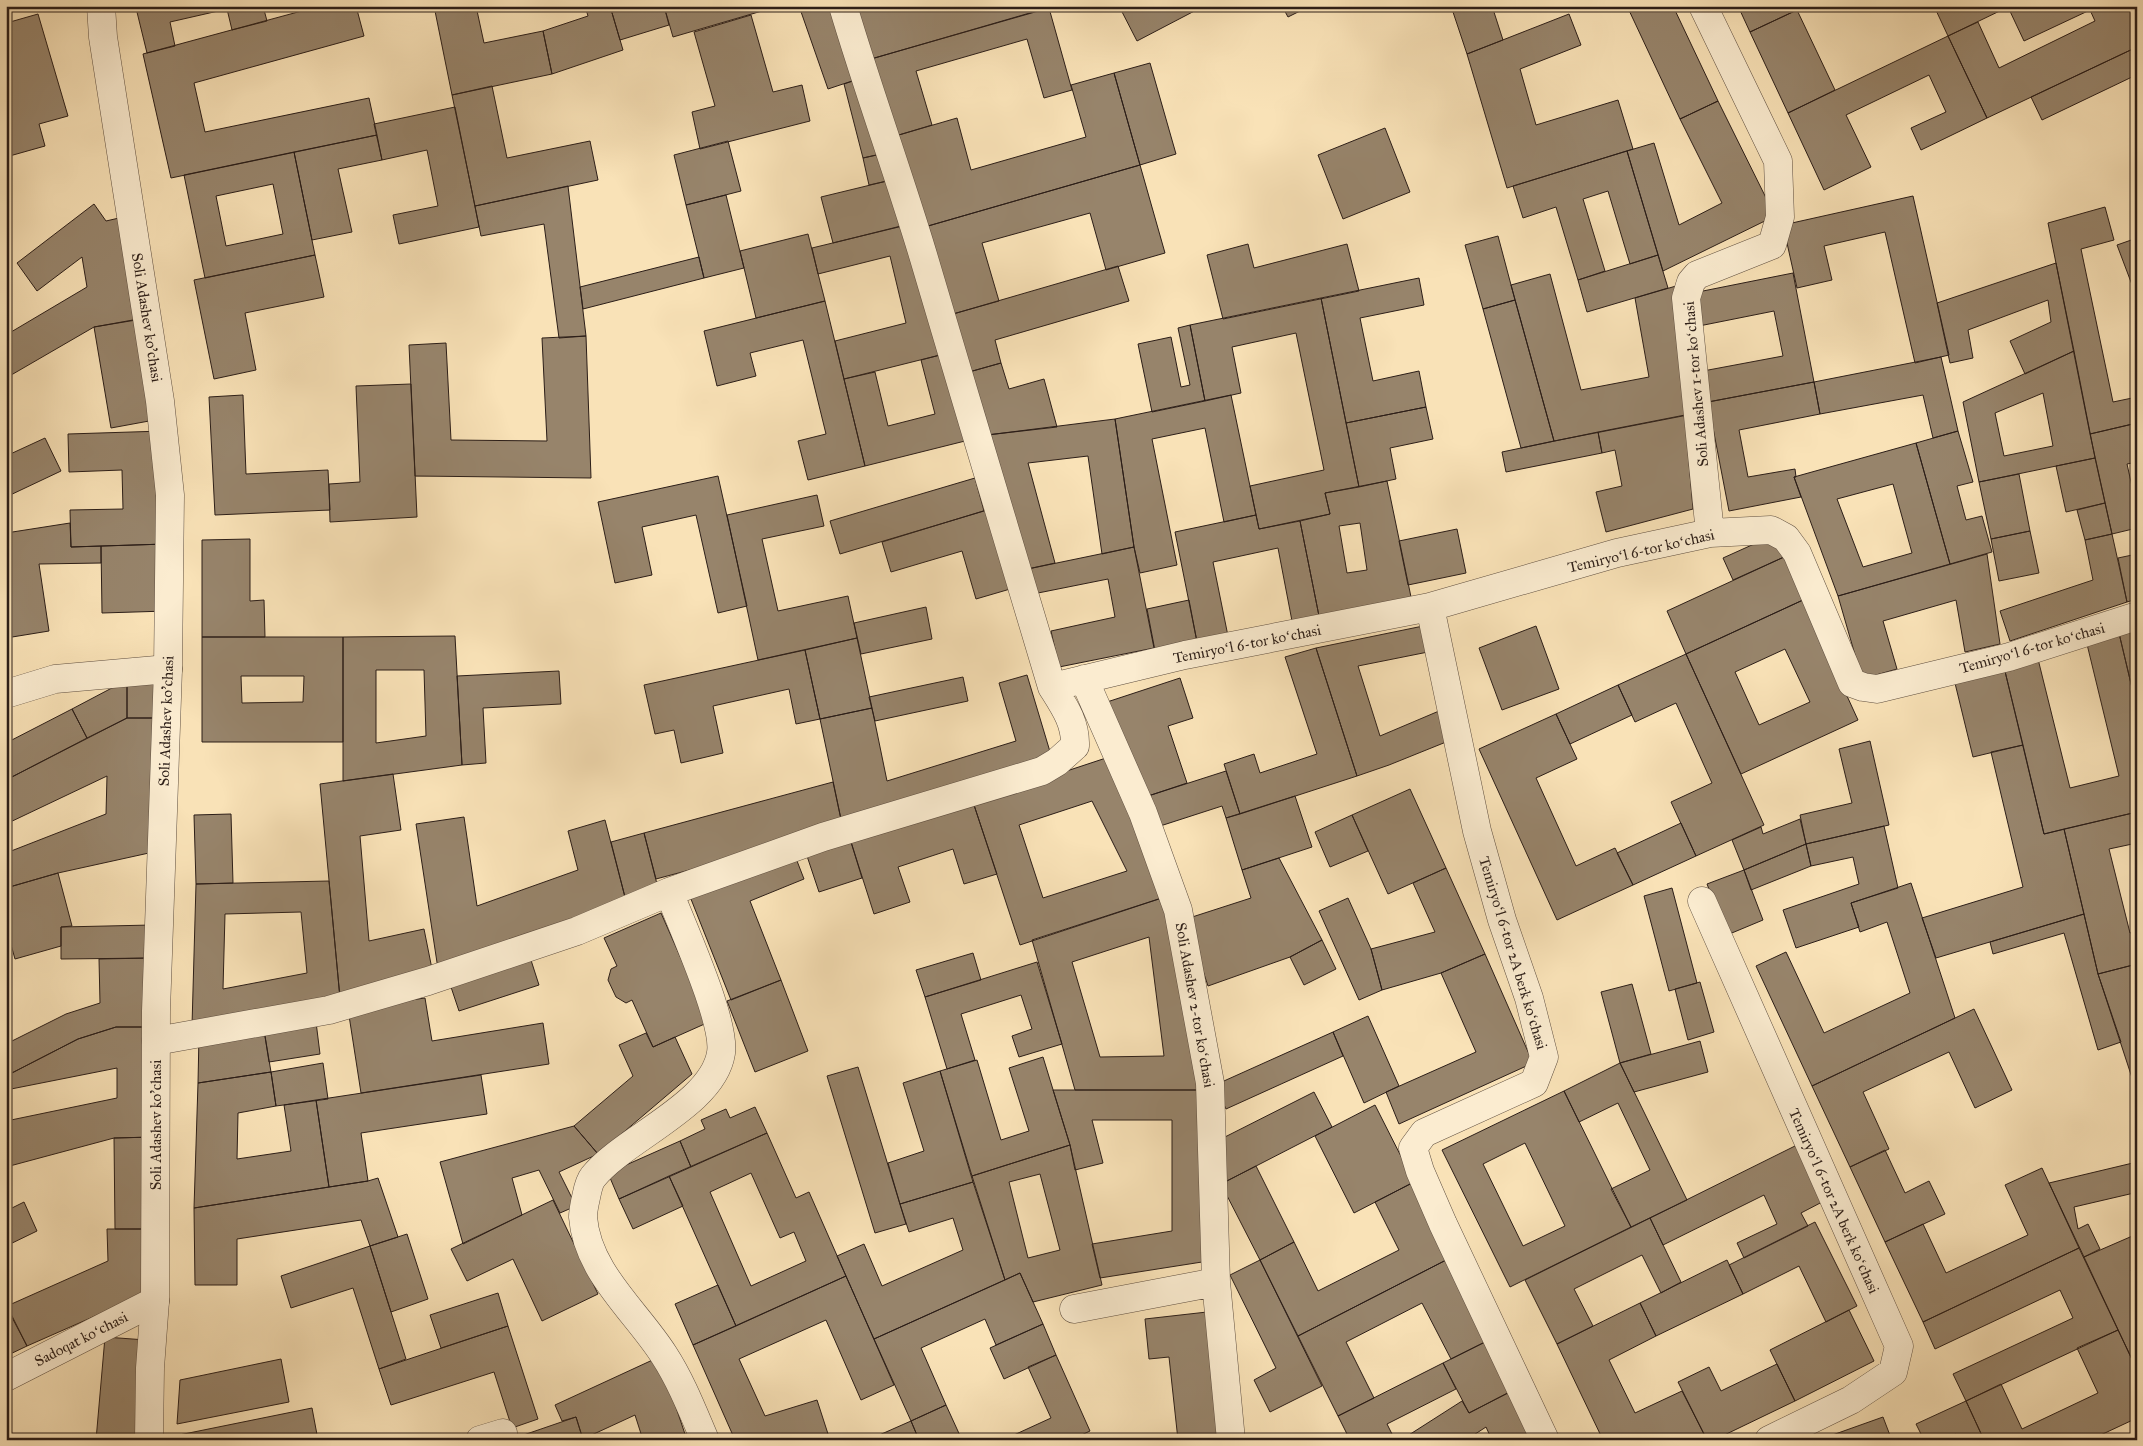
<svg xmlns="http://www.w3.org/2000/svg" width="2143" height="1446" font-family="'IM FELL Great Primer',serif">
<rect width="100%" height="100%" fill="#f9e2b7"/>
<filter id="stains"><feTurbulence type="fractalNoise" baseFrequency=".004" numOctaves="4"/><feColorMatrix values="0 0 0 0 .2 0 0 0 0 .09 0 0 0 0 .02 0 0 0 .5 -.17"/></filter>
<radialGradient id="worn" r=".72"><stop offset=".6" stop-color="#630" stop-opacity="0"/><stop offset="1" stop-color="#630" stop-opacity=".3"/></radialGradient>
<path fill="#97846b" stroke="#2c1e18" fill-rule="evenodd" d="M146,6H263L267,21L232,30L227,9L170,22L175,46L147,53L136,8Z
M320,6H356L364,36L194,83L205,132L369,98L377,135L171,178L143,54Z
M434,6H476L484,43L543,31L552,74L452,95Z
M585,6H610L623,50L552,74L543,31L588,16Z
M610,6H664L669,25L620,40Z
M664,6H779L673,37Z
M799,6H833L858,79L828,89Z
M850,6H1054L871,59Z
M1119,6H1204L1137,41Z
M1282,6H1310L1288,17Z
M1451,6H1492L1503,40L1467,54Z
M1627,6H1673L1718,101L1680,119Z
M1738,6H1795L1797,10L1750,32Z
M1934,6H2010L1948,36Z
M2010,6H2135L2137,10V47L1987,118L1948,36L1978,22L1999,68L2095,21L2090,10L2024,41L2008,7Z
M6,8L10,22L38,14L68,116L39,124L45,146L6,157Z
M1049,8L1072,90L1044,98L1027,39L916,71L932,125L892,137L871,59Z
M1797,10L1835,90L1788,113L1750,32Z
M1569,14L1581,45L1520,69L1536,125L1618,100L1633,149L1507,188L1467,54Z
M751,15L773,92L802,85L810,121L700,149L692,112L715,106L694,32Z
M1948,36L1987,118L1921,150L1911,128L1946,112L1929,75L1846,115L1871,167L1824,190L1788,113Z
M2137,47V86L2132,77L2042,120L2031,97Z
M1150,63L1176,154L1140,165L1114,73Z
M1114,73L1140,165L928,226L892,137L957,118L971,170L1086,137L1071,85Z
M862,78L881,154L863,158L844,84Z
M492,86L507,158L590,141L598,180L475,206L452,95Z
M1718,101L1775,216L1663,271L1627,151L1654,143L1679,225L1722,203L1680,119Z
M455,107L479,227L399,244L393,215L438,206L427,150L382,160L374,124Z
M1385,128L1410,192L1343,219L1318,155Z
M377,135L382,160L338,169L352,232L312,240L294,152Z
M728,141L741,191L686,205L674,155Z
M1627,151L1658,255L1630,264L1608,191L1583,199L1605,271L1578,280L1556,207L1523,218L1513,186Z
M294,152L315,255L205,278L184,175ZM273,184L283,234L226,246L216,196Z
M881,154L887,181L869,185L863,158Z
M1140,165L1165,253L1106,270L1090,213L982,243L999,301L953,314L928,226Z
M887,181L905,225L833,243L821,197Z
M568,186L586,336L559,338L544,224L481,236L475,206Z
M726,195L744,268L704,278L686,205Z
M1913,196L1949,355L1915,363L1885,232L1824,246L1832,280L1797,288L1783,225Z
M94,204L106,221L119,218L136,320L94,327L6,378V335L87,287L82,257L37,291L17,263Z
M2105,207L2114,240L2081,249L2113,402L2137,397V423L2090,434L2048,223Z
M911,224L944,354L844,379L835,341L906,323L890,256L818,274L812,248Z
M808,234L825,301L756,318L740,251Z
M1498,236L1515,300L1483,309L1465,245Z
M2137,238V298L2117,245Z
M1248,244L1254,268L1347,244L1359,291L1223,319L1207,255Z
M315,255L324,297L245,313L256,370L214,379L194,280Z
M1658,255L1668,288L1587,312L1578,280Z
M699,257L704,278L583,309L580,287Z
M2056,263L2074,351L2025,374L2010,341L2051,322L2048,300L1968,330L1973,358L1950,363L1937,303Z
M1118,266L1129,301L995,340L1001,363L969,372L953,314Z
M1793,273L1814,382L1708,402L1703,371L1783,356L1774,311L1694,327L1688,294Z
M1550,274L1581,390L1649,377L1635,298L1676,286L1698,413L1554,441L1511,285Z
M1419,278L1424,305L1360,318L1373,381L1419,371L1426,407L1346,423L1321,298Z
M1321,298L1359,487L1325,493L1330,514L1259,529L1250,486L1324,470L1296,333L1232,347L1241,393L1205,401L1190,325Z
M1515,300L1554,441L1521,448L1483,309Z
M825,301L865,466L808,480L798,441L826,434L803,340L750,353L756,376L717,386L704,331Z
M144,318L160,419L111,428L94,327Z
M1190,325L1205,401L1152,412L1138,344L1171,337L1181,387L1190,385L1178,328Z
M586,336L591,478L415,476L409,345L446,343L451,440L547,441L542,338Z
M2074,351L2095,458L1979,482L1963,402ZM2043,393L2053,446L2004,456L1995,413Z
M944,354L965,441L865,466L844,379L875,372L888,426L935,414L921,360Z
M1941,357L1958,431L1933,438L1923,395L1820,414L1814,382Z
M1001,363L1009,389L1044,379L1057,427L987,435L969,372Z
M1814,382L1820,414L1739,430L1748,477L1795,469L1796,477H1794L1801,497L1729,511L1708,402Z
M411,384L417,517L330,522L329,484L360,482L356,386Z
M243,395L246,474L328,470L330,510L215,515L209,397Z
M1231,395L1256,515L1224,522L1205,428L1152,439L1177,565L1140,573L1134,547L1115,419Z
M1426,407L1433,439L1390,448L1396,479L1359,487L1346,423Z
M1685,415L1693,509L1606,532L1596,492L1622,486L1615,450L1602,453L1598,432Z
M1115,419L1134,547L1102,554L1088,456L1028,463L1055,563L1023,570L987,435Z
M2137,423V462L2127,464L2137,509V528L2112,534L2090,434Z
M163,431L166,544L71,547L70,510L123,509L122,470L69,472L68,434Z
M1958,431L1973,482L1957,486L1966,520L1982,516L1992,552L1950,564L1916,443Z
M1598,432L1602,453L1506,472L1502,452Z
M45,438L61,471L6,497V456Z
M1916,443L1950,564L1838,596L1794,477ZM1893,484L1912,553L1863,567L1837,499Z
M2095,458L2105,503L2066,512L2056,466Z
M2019,474L2030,531L1991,539L1979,482Z
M718,476L747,606L718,613L696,515L642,527L652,575L615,583L598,502Z
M975,478L984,511L840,554L830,521Z
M1387,481L1411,597L1319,616L1300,521L1330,514L1325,493ZM1360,523L1367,570L1347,573L1339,526Z
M817,495L824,526L762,539L778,611L848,596L857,638L758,660L727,515Z
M2105,503L2112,534L2085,540L2077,510Z
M993,508L1017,587L976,599L962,551L891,572L882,542Z
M1256,515L1259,529L1300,521L1319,616L1292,621L1278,548L1213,562L1229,641L1198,647L1175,532Z
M70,523L71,547L101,546V563L39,564L49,631L6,638V533Z
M1457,529L1466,573L1408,585L1399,541Z
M2030,531L2039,573L1999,581L1991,539Z
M2112,534L2127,602L2010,641L2000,611L2093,580L2085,540Z
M1774,535L1784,557L1733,580L1723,558Z
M250,539V601L264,600L265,637H202V540Z
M166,544L167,611L102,613L101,546Z
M1134,547L1154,648L1059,667L1051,631L1115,617L1108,579L1028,595L1023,570Z
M1987,554L2000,644L1965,652L1956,600L1883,621L1897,669L1862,679L1838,596Z
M2137,554V599L2127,602L2118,558Z
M1784,557L1803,600L1686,654L1667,611Z
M1189,600L1198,647L1156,656L1147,609Z
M1803,600L1858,720L1741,774L1686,654ZM1785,649L1810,702L1759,725L1735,672Z
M926,607L932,639L861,654L854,623Z
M2137,622V709L2118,629Z
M1428,625L1433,651L1358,666L1380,736L1439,711L1451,740L1389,765L1357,776L1316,648Z
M1536,626L1559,689L1502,710L1479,648Z
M2118,629L2137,709V812L2044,834L2003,663L2037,655L2070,788L2119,776L2085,636Z
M455,636L462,765L343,781V637ZM376,670H424L426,736L376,743Z
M202,637H343V742H202ZM241,676H304L303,702L242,703Z
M857,638L872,708L820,719L805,650Z
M1316,648L1357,776L1240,814L1224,764L1254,754L1260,773L1317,754L1285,657Z
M805,650L820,719L796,724L789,689L713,706L723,753L681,763L674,730L655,734L644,685Z
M1686,654L1764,825L1696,856L1671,802L1712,783L1676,703L1635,722L1618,685Z
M2003,663L2023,745L1973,757L1953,675Z
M559,671L561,704L483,708L486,763L462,765L457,676Z
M1027,675L1051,755L841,819L820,719L872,708L887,781L1016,741L999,683Z
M963,677L968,701L875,721L869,697Z
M1180,678L1193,718L1168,726L1187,783L1145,797L1104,703Z
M127,680V718L87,738L72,709Z
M127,680H160V718H127Z
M1618,685L1632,715L1570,744L1556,714Z
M72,709L87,738L6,780V743Z
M1556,714L1577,759L1536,778L1576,866L1615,848L1633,885L1557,920L1479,749Z
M127,718H160L158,851L58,873L6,888V853L106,814L107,776L6,824V780Z
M1870,741L1889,825L1806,844L1800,815L1852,803L1839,749Z
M2023,745L2044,834L2064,829L2084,914L1936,958L1922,918L2023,887L1991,752Z
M1112,756L1177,893L1020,945L973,802ZM1092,801L1127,871L1043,898L1019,825Z
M1226,771L1240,814L1226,818L1222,806L1154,828L1145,797Z
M393,774L401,830L360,836L369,941L424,929L432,969L340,998L320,784Z
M833,782L843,829L656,879L644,833Z
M1410,789L1446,868L1388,894L1352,815Z
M1295,796L1312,847L1242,870L1226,818Z
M973,802L997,874L964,884L953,849L898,867L910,902L874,914L851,842Z
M2137,812V843L2109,849L2130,933L2137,931V964L2098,974L2064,829Z
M231,814L233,883L196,884L194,815Z
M1352,815L1368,851L1330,867L1315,832Z
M464,817L477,906L578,870L568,831L605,820L626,901L438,969L416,824Z
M1800,819L1806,844L1744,870L1732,840L1761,827L1763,834Z
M1681,823L1696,856L1633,885L1617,853Z
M1884,826L1898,888L1851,903L1859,927L1796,948L1783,910L1859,884L1853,857L1811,866L1806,844Z
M644,833L659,892L626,901L611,842Z
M851,842L862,878L819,892L807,856Z
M1806,844L1811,866L1751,890L1744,870Z
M792,848L804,879L750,901L781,980L731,1000L687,889Z
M1279,858L1322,940L1290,957L1208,986L1186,919L1251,898L1242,870Z
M1446,868L1485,954L1441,973L1382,990L1371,949L1435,932L1413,883Z
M1744,870L1763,920L1727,935L1707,884Z
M58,873L72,926L61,927V946L15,959L6,927V888Z
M329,881L340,998L192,1026L196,884ZM301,912L307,973L223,989L225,914Z
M1911,883L1955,1018L1812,1086L1756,966L1786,952L1824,1033L1910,993L1887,922L1860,932L1851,903Z
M1672,888L1697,983L1669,991L1644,896Z
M1177,893L1202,1090H1075L1032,940ZM1149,937L1164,1056L1100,1057L1072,962Z
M1348,898L1371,949L1382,990L1359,1000L1319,911Z
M661,913L709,1022L653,1047L632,1000L626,1003L616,997L608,980L611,969L617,966L604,938Z
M2084,914L2098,974L2121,1042L2098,1050L2064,933L1993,954L1990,942Z
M152,925V958L61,959V927Z
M1322,940L1336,969L1304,985L1290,957Z
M973,953L981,980L925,997L916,970Z
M529,954L539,985L459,1011L449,981Z
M1485,954L1533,1063L1399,1124L1386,1092L1476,1052L1441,973Z
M152,958V1027H116L78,1039L6,1076V1044L66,1014L100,1003L99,959Z
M1037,962L1062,1044L1019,1057L1012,1036L1032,1029L1021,995L961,1014L975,1060L947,1069L925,997Z
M2133,965L2137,978V1093L2098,974Z
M781,980L808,1051L755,1072L727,1001Z
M1700,982L1714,1032L1688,1040L1675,989Z
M1632,984L1651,1054L1620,1063L1601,992Z
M425,998L432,1041L543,1023L549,1064L361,1093L348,1009Z
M1974,1009L2012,1090L1975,1108L1949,1052L1863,1092L1889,1149L1850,1167L1812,1086Z
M1368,1016L1399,1086L1364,1103L1333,1032Z
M316,1022L320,1054L269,1062L264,1030Z
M116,1027H152L154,1137L114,1138L6,1167V1110L11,1120L117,1098V1068L6,1090V1076L78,1039Z
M264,1030L271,1072L198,1083L199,1035Z
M1333,1032L1343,1056L1226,1109L1215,1085Z
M646,1033L653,1047L675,1037L692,1074L598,1154L574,1126L633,1076L619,1045Z
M1700,1041L1708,1072L1634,1092L1620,1063Z
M1043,1057L1070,1145L972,1176L940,1071L977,1060L1001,1140L1029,1131L1009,1068Z
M323,1063L328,1099L276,1106L271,1072Z
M1620,1063L1687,1200L1631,1227L1611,1189L1650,1170L1618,1103L1579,1122L1564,1091Z
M858,1067L906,1224L875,1233L827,1076Z
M940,1071L973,1182L900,1204L888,1163L924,1151L903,1083Z
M271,1072L276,1106L238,1113L237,1159L291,1151L284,1105L316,1100L329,1187L194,1208L198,1083Z
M481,1075L487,1114L361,1133L368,1181L329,1187L316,1100Z
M1053,1090H1202V1262L1100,1278L1092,1244L1172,1231V1120H1092L1103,1163L1075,1170L1070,1145Z
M1564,1091L1631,1227L1510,1287L1442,1150ZM1525,1143L1565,1226L1523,1246L1483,1164Z
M1314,1092L1332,1127L1221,1184L1219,1140Z
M1375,1105L1414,1182L1354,1213L1315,1136Z
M755,1107L767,1133L691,1167L680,1141L705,1129L701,1120L726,1109L730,1118Z
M574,1126L598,1154L559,1172L576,1206L560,1213L539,1170L512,1178L522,1215L463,1244L440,1162Z
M767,1133L796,1198L809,1192L846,1276L736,1326L669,1176ZM751,1173L780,1238L794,1232L806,1261L751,1286L710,1192Z
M154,1137L155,1229H115L114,1138Z
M680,1141L691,1167L619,1199L608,1173Z
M1070,1145L1102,1285L1033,1302L1020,1273L1005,1280L972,1176ZM1040,1174L1060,1250L1028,1258L1009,1182Z
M1797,1145L1824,1201L1801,1213L1808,1226L1744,1258L1737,1243L1777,1224L1764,1195L1663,1245L1650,1218Z
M1885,1150L1905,1193L1929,1181L1945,1214L1885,1242L1850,1167Z
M2137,1162V1202L2134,1193L2074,1207L2078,1229L2088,1224L2100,1249L2084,1257L2049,1183Z
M1256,1166L1294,1242L1260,1260L1221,1184Z
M2042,1168L2079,1248L1923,1322L1885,1242L1923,1224L1946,1273L2028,1235L2005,1185Z
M669,1176L683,1206L633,1229L619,1199Z
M378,1178L398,1237L370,1246L361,1220L237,1239V1285H195L194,1208L368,1181Z
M973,1182L1005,1280L874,1339L837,1256L864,1244L882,1286L963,1250L953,1218L909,1232L900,1204Z
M1414,1182L1452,1257L1298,1336L1260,1260L1294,1242L1318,1291L1399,1250L1375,1202Z
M553,1200L598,1294L542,1321L513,1259L467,1281L451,1249Z
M24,1202L37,1231L6,1246V1211Z
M1650,1218L1681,1282L1661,1293L1642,1255L1574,1289L1593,1326L1557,1344L1525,1280Z
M1815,1222L1857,1306L1826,1322L1799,1266L1743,1294L1729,1265Z
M107,1229H151L152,1291L27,1346L7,1306L108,1261Z
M407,1234L428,1299L391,1312L370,1246Z
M2137,1234V1268L2131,1270L2137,1282V1370L2084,1257Z
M370,1246L406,1359L379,1369L353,1288L291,1308L281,1276Z
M2079,1248L2118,1330L1966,1401L1953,1374L2073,1318L2060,1290L1935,1349L1923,1322Z
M1452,1257L1493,1338L1451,1359L1422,1303L1346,1342L1374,1398L1338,1416L1298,1336Z
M1260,1260L1322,1386L1270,1412L1254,1380L1276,1368L1230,1275Z
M1727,1260L1743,1294L1656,1336L1640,1303Z
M1020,1273L1043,1324L996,1345L985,1319L921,1348L946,1405L911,1421L874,1339Z
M846,1276L894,1385L861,1400L826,1320L739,1359L765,1416L817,1400L829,1437L822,1440H735L693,1345Z
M718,1285L736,1326L693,1345L675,1304Z
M498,1293L508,1326L441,1348L430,1315Z
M1640,1303L1656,1336L1609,1360L1635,1413L1682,1391L1707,1440H1603L1557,1344Z
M6,1306L27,1346L6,1356Z
M1849,1310L1874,1361L1795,1401L1770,1350Z
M1207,1312L1221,1440H1178L1169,1357L1149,1359L1145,1319Z
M1043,1324L1056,1355L1004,1379L990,1348Z
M508,1326L538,1419L512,1428L494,1372L391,1405L379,1369Z
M2118,1330L2137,1370V1418L2090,1440H1984L1966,1401L2001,1384L2022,1429L2098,1393L2077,1348Z
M105,1337L146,1340L138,1440H96Z
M1493,1338L1517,1388L1469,1413L1443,1363Z
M1056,1355L1090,1431L1071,1440H1003L1051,1418L1028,1367Z
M659,1357L687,1440H643L635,1415L583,1439L576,1417L562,1421L555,1405Z
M281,1359L289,1402L177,1424L180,1380Z
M1443,1363L1456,1389L1387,1424L1395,1440H1350L1338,1416Z
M1777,1364L1795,1401L1714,1440H1707L1678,1382L1709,1367L1721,1391Z
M1514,1390L1538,1440H1492L1486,1427L1466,1440H1401L1462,1401L1469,1413Z
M1966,1401L1984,1440H1959L1956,1434L1944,1440H1924L1916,1424Z
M946,1405L962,1440H919L911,1421Z
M312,1408L318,1440H179V1435Z
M576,1417L583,1440H509Z
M1883,1417L1891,1438L1825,1440L1824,1438Z
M911,1421L919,1440H879L877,1436Z"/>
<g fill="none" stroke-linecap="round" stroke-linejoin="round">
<g stroke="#5f4f40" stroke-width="29">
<path id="minor" d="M1703,6L1778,161L1780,217L1772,245L1697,275L1691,282L1686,298L1710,533
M1430,607L1477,831L1502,920L1529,998L1544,1057L1534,1083L1424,1133L1413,1148L1420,1171L1443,1224L1545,1440
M1084,679L1143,813L1178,910L1210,1083L1216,1282L1231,1440
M1052,687L1185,655L1430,607L1617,553L1710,533L1771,530L1786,538L1797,553L1852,683L1863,687L1877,689L2009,657L2137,616
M6,694L55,679L168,669
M669,892C682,926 726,1022 721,1053C713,1105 624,1138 593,1177C588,1183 587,1194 585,1202C584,1207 583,1212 583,1217C587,1272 636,1311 664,1355C681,1381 693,1412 705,1440
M1702,901L1899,1346L1893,1372L1851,1400L1769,1440
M156,1041L329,1010L428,981L577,931L669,892L823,837L1042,771L1057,762L1075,746C1076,723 1064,706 1052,687C1008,543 966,399 923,255C898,172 868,90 843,6
M1074,1309L1216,1282
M6,1377L155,1301
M480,1440L503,1433"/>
</g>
<g stroke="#5f4f40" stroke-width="29">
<g id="tertiary">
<path id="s1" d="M101,6L103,37L160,401L170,495L168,669L156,1011L155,1301L150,1368L149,1440"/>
</g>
</g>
<use href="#minor" stroke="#fbecd0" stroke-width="28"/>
<use href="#tertiary" stroke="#fbecd0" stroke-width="28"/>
</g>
<g text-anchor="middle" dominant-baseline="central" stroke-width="4" stroke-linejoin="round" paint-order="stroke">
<g font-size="15" fill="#2c1e18" stroke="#fbecd0">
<text stroke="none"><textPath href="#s1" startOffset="315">Soli Adashev ko'chasi</textPath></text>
<text transform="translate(1696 384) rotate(-95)">Soli Adashev 1-tor koʻchasi</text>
<text transform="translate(1641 551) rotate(-13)">Temiryoʻl 6-tor koʻchasi</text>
<text transform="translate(1247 644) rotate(-11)">Temiryoʻl 6-tor koʻchasi</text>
<text transform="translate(2032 648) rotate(-16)">Temiryoʻl 6-tor koʻchasi</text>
<text transform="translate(166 721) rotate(-88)">Soli Adashev ko'chasi</text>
<text transform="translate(1513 953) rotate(73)">Temiryoʻl 6-tor 2А berk koʻchasi</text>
<text transform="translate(1195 1005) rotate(80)">Soli Adashev 2-tor koʻchasi</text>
<text transform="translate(156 1125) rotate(-90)">Soli Adashev ko'chasi</text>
<text transform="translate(1834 1201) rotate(66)">Temiryoʻl 6-tor 2А berk koʻchasi</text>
<text transform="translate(81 1339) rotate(-27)">Sadoqat koʻchasi</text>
</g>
</g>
<rect width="2143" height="1446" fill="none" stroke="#f9e2b7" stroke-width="25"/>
<rect x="8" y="8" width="2128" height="1431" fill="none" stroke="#2c1e18" stroke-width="2.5"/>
<rect x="12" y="12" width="2118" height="1421" fill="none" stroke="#2c1e18"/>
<rect width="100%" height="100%" filter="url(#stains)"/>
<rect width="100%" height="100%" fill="url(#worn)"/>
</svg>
